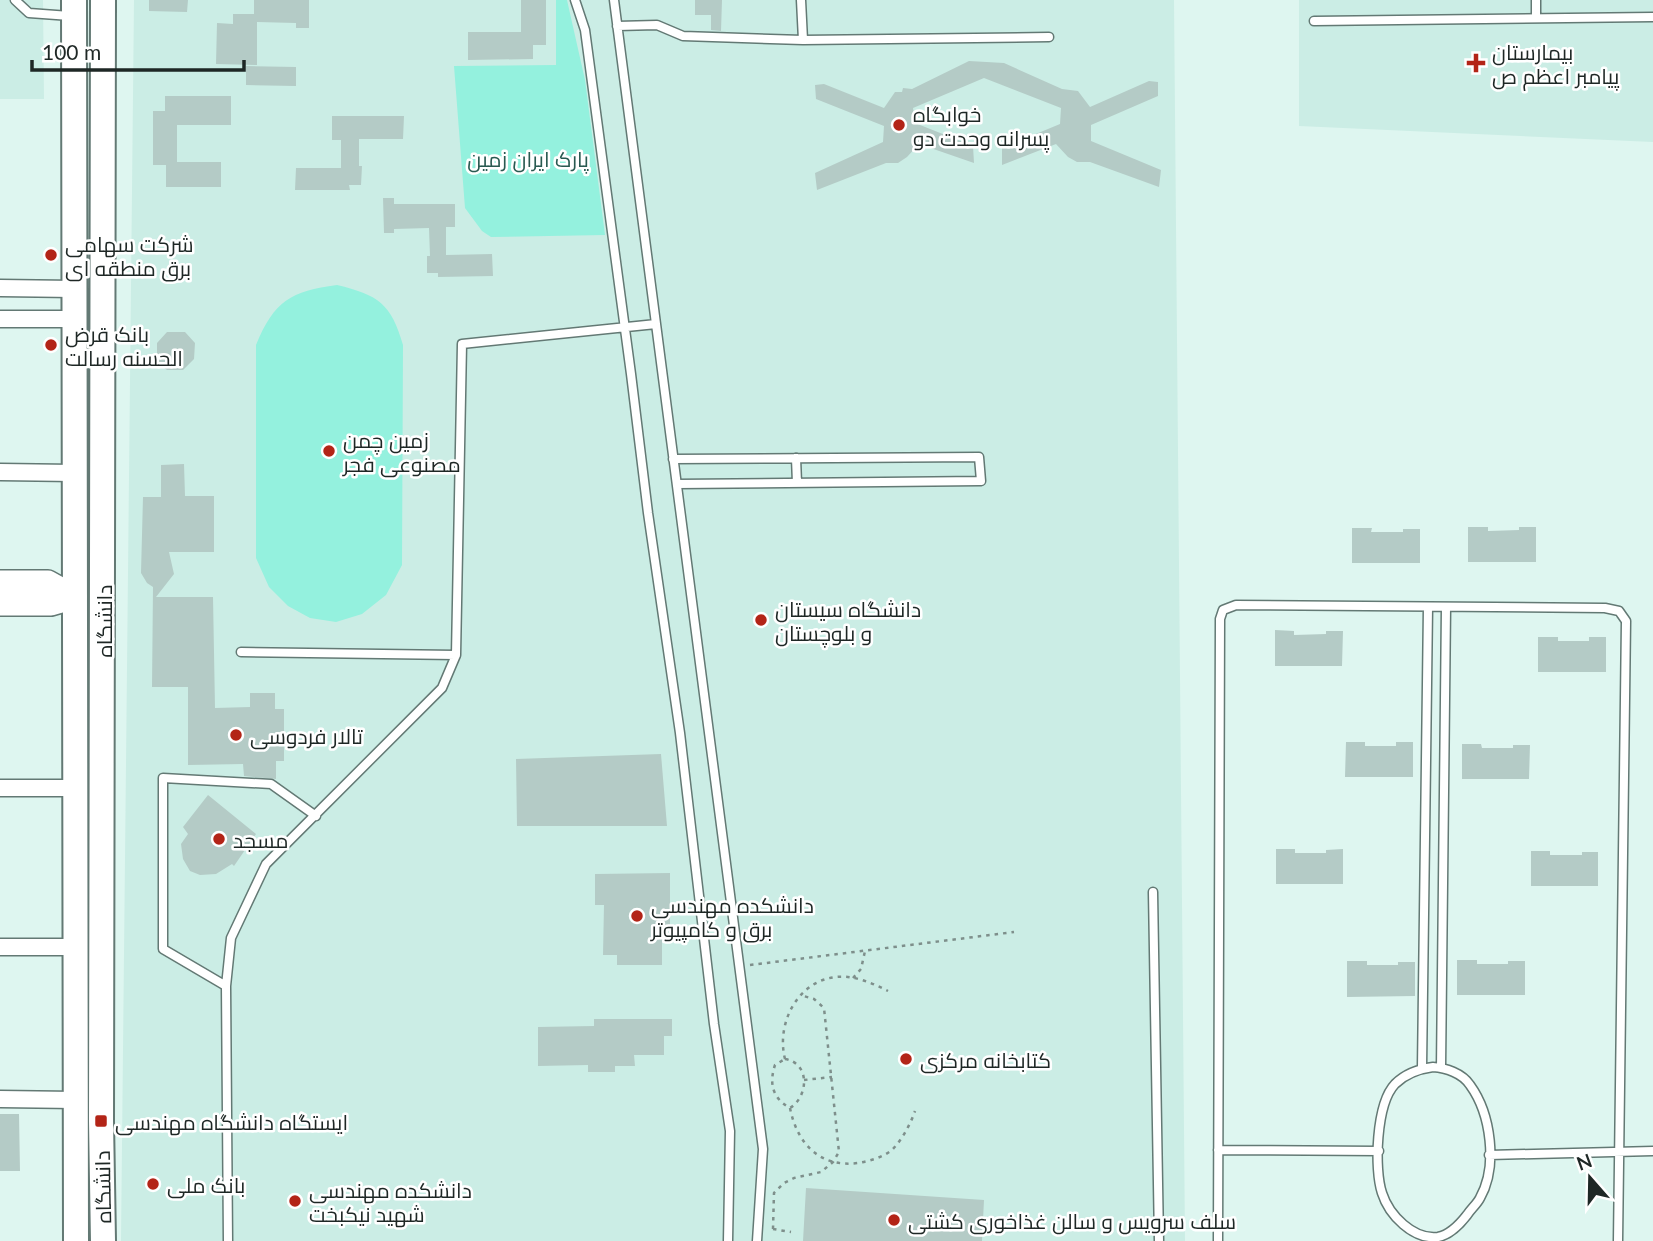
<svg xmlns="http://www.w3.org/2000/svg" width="1653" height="1241" font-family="Lato,Cairo,sans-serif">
<rect width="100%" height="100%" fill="#def6f0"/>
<path fill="#cbede5" d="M0,0H43L44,99H0Z
M134,0H1174L1185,1241H121Z
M1299,0H1653V142L1299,126Z"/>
<path fill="#94f1de" d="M556,0H567L585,80L605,235L491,237L482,231L465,208L454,66L556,65Z
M337,285C378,295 391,303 403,345L402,565L386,595L362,614L336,622L310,618L288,606L269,587L256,558V345C274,301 291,291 337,285Z"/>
<path fill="#b4cbc6" d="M149,0H188L187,12L149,11Z
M254,0H309V28H296V23L257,22V65L216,64L217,23L233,24V14H254Z
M521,0H546V45H533V59L468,60V32H521Z
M695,0H722L721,31L711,30V15H695Z
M969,61L1004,63L1062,89L1078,91L1090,107L1149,81L1158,82V96L1091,125V141L1161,170L1159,187L1090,162H1077L1068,157L1056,144L1002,165V148L1060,124L1061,108L984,78L913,108L915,123L973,146L974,163L919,144L907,157L898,163H886L817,190L815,173L883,142L884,126L816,99L815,85L824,84L884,108L895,92H902L903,88L912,89Z
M246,66L296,67V86L246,85Z
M165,96H231V125H177V162H221V187H166V165H153V111H165Z
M332,116H404L403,139H359V166H362L361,185H349L350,190H295L296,168H341V140H332Z
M383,198H394V204H455V227H446V255L492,254L493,276L438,277V273H427V256H430L429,228L394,229V233H384Z
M167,332H185L195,343L194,359L183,370H167L157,362V343Z
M184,464L185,496H214V552H169L174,574L156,597H213L215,708L250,707V693H275V709H284V761H276V779L244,776L243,764L188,765V687H152L153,587L147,583L141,573L143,497H161V465Z
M1468,527H1488V531L1519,530V527H1536V562H1468Z
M1352,528H1372L1371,532H1403V529H1420V563H1352Z
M1275,630L1294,631V635L1326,634V631H1343L1342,666H1275Z
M1538,637H1558V641H1589V637H1606V672H1538Z
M1346,742H1365V746H1396V742H1413V777H1345Z
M1462,744H1481L1482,748H1513V745H1530L1529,779H1462Z
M661,754L667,826H517L516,759Z
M208,795L256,834L234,866L232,864L216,874L200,875L190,871L183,859L181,844L188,834L183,827Z
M1276,849H1295V853H1326V850L1343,849V884H1276Z
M1531,851H1550V855H1582V852H1598V886H1531Z
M670,873V926L662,927V965H617V955H603L604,905H595V874Z
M1457,960H1477V964H1508V961H1525V995H1457Z
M1347,961H1367V965H1398V962H1415V996L1347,997Z
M594,1019H672V1036H664V1055H634L635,1066H615V1072H588V1065L538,1066V1027L594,1026Z
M0,1114H19L20,1171H0Z
M806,1188L984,1200L982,1241H803Z"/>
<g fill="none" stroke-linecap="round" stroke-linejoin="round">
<g stroke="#637974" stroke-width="11">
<path id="service" d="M15,0L29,13L70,16
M575,0L585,30L631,374L648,513L680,733L714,1024L730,1131L728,1241
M614,0L763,1149L757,1241
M801,0L803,40
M1536,17V0
M1314,21L1653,17
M617,26L657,25L683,36L803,40L1049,37
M796,458L797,483
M673,459L979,457L981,481L677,484
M241,652L456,655
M1153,892L1159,1241
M226,986L231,938L266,864L442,688L456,655L462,344L656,324
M1433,1067C1446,1068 1462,1073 1470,1085C1491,1114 1498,1166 1480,1198C1477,1204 1471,1209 1467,1215C1460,1224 1449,1235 1438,1237C1413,1240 1389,1215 1382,1193C1374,1169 1376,1104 1395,1084C1405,1074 1418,1069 1433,1067Z
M1422,1068L1428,607
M1441,1068L1446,607
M1218,1150L1379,1151
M1489,1155L1653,1151
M228,1241L226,986L163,949V778L271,784L316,816
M1218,1241L1220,619L1223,610L1236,605L1605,608L1619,611L1626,621L1618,1241"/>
</g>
<g stroke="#637974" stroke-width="19">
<path id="minor" d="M0,288L74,289
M0,319H74
M0,472L74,473
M0,788H75
M0,947H75
M0,1099L75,1100"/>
</g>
<g stroke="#637974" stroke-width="26">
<path id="secondary" d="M0,582H48L75,597
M0,604H51L75,597"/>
</g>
<g stroke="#637974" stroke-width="28">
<path id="primary" d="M74,0L76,1241
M103,1241L101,1121L103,0"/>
</g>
<path stroke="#7e8f8b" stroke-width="2.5" stroke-dasharray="3.5 5" stroke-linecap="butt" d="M750,965L1014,932
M853,978L861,969L865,951
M785,1059C776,1024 797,981 836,977C854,975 872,983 888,991
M785,1059C810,1063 809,1096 790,1108C772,1098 769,1083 775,1065Z
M804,1080L832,1077
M790,1108C797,1143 819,1168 858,1163C870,1161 884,1157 893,1149C903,1138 910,1125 915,1111
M773,1229L774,1193L784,1183L794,1178L821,1172L833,1162L839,1152L824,1008L814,999L800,995
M773,1229L791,1232"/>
<use href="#service" stroke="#fff" stroke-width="8"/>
<use href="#minor" stroke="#fff" stroke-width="16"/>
<use href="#secondary" stroke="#fff" stroke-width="23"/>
<use href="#primary" stroke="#fff" stroke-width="24"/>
</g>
<g fill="#b32417" stroke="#fff" stroke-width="2.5">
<path d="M1472.5 52.5h7v7h7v7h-7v7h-7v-7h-7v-7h7z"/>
<circle cx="899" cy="125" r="7"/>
<circle cx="51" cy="255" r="7"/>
<circle cx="51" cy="345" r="7"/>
<circle cx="329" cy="451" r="7"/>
<circle cx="761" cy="620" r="7"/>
<circle cx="236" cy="735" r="7"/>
<circle cx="219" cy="839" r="7"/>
<circle cx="637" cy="916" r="7"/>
<circle cx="906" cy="1059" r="7"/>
<rect x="94" y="1114" width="14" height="14" rx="3.5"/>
<circle cx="153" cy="1184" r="7"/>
<circle cx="295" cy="1201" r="7"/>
<circle cx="894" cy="1220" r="7"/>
</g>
<g text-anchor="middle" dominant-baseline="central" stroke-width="5" stroke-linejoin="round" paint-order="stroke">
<g font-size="21" fill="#1e2725" stroke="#fff" text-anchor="start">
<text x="1492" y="51">بیمارستان<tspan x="1492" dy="24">پیامبر اعظم ص</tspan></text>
<text x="913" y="113">خوابگاه<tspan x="913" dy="24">پسرانه وحدت دو</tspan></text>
<text x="65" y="243">شرکت سهامی<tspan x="65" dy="24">برق منطقه ای</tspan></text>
<text x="65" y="333">بانک قرض<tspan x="65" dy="24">الحسنه رسالت</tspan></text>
<text x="343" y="439">زمین چمن<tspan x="343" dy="24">مصنوعی فجر</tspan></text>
<text x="775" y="608">دانشگاه سیستان<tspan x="775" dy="24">و بلوچستان</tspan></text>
<text x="250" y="735">تالار فردوسی</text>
<text x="233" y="839">مسجد</text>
<text x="651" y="904">دانشکده مهندسی<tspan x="651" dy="24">برق و کامپیوتر</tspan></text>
<text x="920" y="1059">کتابخانه مرکزی</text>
<text x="115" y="1121">ایستگاه دانشگاه مهندسی</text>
<text x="167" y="1184">بانک ملی</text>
<text x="309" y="1189">دانشکده مهندسی<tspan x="309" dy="24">شهید نیکبخت</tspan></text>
<text x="908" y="1220">سلف سرویس و سالن غذاخوری کشتی</text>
</g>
<g font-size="21" fill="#295a51" stroke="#fff">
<text x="528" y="158">پارک ایران زمین</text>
</g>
<g font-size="21" fill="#1e2725" stroke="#fff">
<text transform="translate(103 621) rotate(-90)">دانشگاه</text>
<text transform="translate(102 1187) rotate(-91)">دانشگاه</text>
</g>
</g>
<g transform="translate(1590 1178) rotate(340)" stroke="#ffffff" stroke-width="5" paint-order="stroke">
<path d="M0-5L12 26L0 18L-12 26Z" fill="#1e2725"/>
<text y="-10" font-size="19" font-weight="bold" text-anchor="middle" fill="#1e2725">N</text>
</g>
<path d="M32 60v10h212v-10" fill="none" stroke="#1e2725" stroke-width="3.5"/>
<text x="42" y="60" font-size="21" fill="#1e2725" stroke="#ffffff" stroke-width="5" paint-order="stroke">100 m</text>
</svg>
